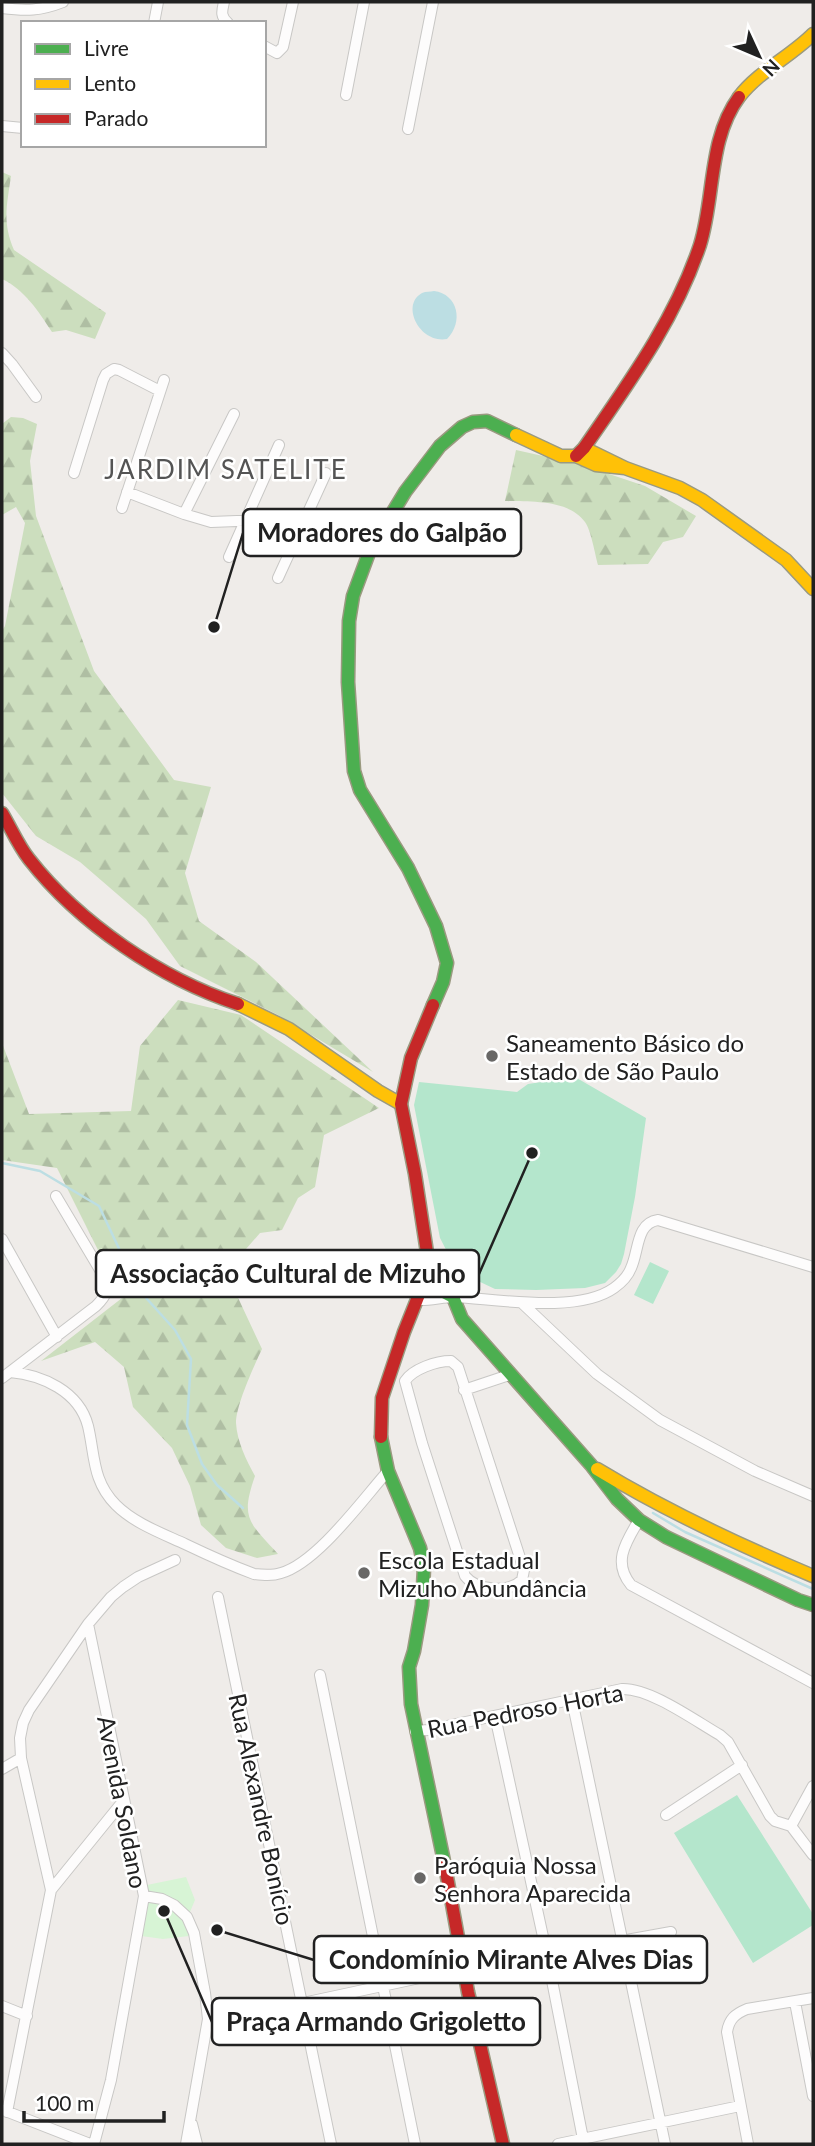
<svg xmlns="http://www.w3.org/2000/svg" width="815" height="2146" font-family="Lato,sans-serif">
<defs>
<pattern id="forest-firs" width="22" height="20" patternUnits="userSpaceOnUse" patternTransform="scale(1.75)"><rect width="22" height="20" fill="#ccdebe"/><path d="M5 1l3.5 6h-7zM16 11l3.5 6h-7z" fill="#afbea3"/></pattern>
</defs>
<rect width="100%" height="100%" fill="#efece9"/>
<path fill="url(#forest-firs)" d="M2,172L11,176C7,205 2,222 14,250L106,313L95,339L66,330L52,332C39,312 24,289 2,279Z
M11,417L23,418L37,424L30,461L36,516L94,671L174,780L211,787L185,873L199,921L256,962L373,1072L278,1015L180,966L146,919L80,862L36,836L2,793V631L5,626L25,523L16,507L2,515V424Z
M516,450L579,464L645,486L696,516L683,537L663,542L648,564L598,565C595,554 591,530 585,522C568,499 530,502 505,501Z
M178,1000L241,1015L379,1108L324,1135L315,1187L298,1198L282,1230L260,1233L226,1272L262,1349C254,1366 236,1405 236,1423C237,1441 246,1460 255,1476C240,1519 249,1522 278,1554L257,1558L226,1548L201,1525L190,1486L172,1448L133,1407L124,1367L95,1342L41,1361L122,1298L57,1168L2,1160V1043L29,1114L131,1111L140,1046Z"/>
<path fill="#d7f4d5" d="M186,1877L195,1900L187,1919L189,1936L163,1939L134,1935L142,1886Z"/>
<path fill="#b4e6cc" d="M575,1077L646,1118L635,1197L624,1254L621,1264L616,1272L605,1283L585,1288L536,1290L495,1289L457,1271L440,1238L414,1105L419,1082L517,1092L528,1084Z
M650,1262L669,1271L653,1304L634,1295Z
M737,1795L813,1914V1925L753,1963L674,1833Z"/>
<path fill="#bcdee3" d="M434,291C458,294 464,322 447,339C420,344 400,305 422,293C426,291 430,292 434,291Z"/>
<g fill="none" stroke-linecap="round" stroke-linejoin="round">
<path stroke="#bcdee3" stroke-width="2.5" d="M2,1163L40,1171L99,1206L138,1289L175,1330L191,1359L187,1425L202,1464L217,1485L243,1508
M653,1513L685,1532L813,1589"/>
<g stroke="#c8c7c5" stroke-width="12">
<path id="street" d="M224,2C222,11 220,16 228,23
M2,8C26,11 40,11 63,2
M154,23L158,2
M264,46L277,53L283,47L293,2
M346,95L364,2
M2,126L23,128
M408,129L433,2
M2,353L12,364L36,397
M74,473L103,380L106,374L114,369L119,370L160,391
M127,492L184,514L211,522L286,519L305,522L370,550
M122,508L164,380
M184,514L234,414
M229,557L279,445
M278,578L326,473
M2,1239L57,1337
M417,1300C430,1301 442,1297 455,1297C496,1299 578,1314 614,1288C621,1283 628,1276 631,1268C639,1251 636,1223 658,1220L813,1267
M523,1304L597,1374L660,1420L755,1471L813,1496
M451,1361L458,1367L524,1570L522,1580C509,1593 477,1591 465,1576L422,1443L405,1381C413,1369 436,1361 451,1361Z
M10,1372C42,1375 79,1391 88,1426C95,1455 92,1481 116,1505C134,1523 161,1533 185,1544C208,1555 230,1565 254,1574C263,1575 272,1576 281,1573C317,1563 363,1499 388,1471
M2,1378L96,1306C107,1295 110,1289 103,1275L56,1196
M464,1390L509,1375
M639,1520C626,1542 612,1562 631,1585L813,1683
M218,1597L331,2144
M88,1624L144,1896L111,2080L94,2144
M320,1675L415,2144
M572,1700L665,2144
M495,1716L547,1955L584,2144
M415,1731L428,1730L622,1689C650,1688 694,1720 720,1735L728,1742L770,1816L775,1821L791,1826L813,1855
M2,1769L21,1758
M666,1815L742,1765
M791,1826L813,1786
M51,1890L124,1800
M144,1896L162,1899L174,1905L187,1917L194,1933L205,1993L208,2019L186,2144
M795,2002L813,2096
M2,2006L27,2016
M208,2019L303,2003L438,1974L671,1932
M3,2110L90,2144
M7,2112L51,1890L21,1758L20,1738L23,1723L29,1710L88,1624L111,1597L123,1587L138,1577L175,1560
M192,2124L197,2144
M558,2144L740,2106
M748,2144L727,2032C729,2019 735,2014 747,2009L813,1998"/>
</g>
<g stroke="#9a9a80" stroke-width="15">
<path id="fast" d="M433,1005L443,982L447,963L436,926L408,868L360,790L354,771L348,682L349,621L353,596L370,550L405,492L440,446L462,427L473,422L487,421L516,435
M424,1282L453,1297L462,1319L591,1465L617,1499L639,1520L666,1537L798,1600L813,1605
M381,1437L388,1471L420,1548L424,1568L422,1605L414,1651L409,1667L411,1704L445,1866"/>
</g>
<g stroke="#9a9a80" stroke-width="15">
<path id="slow" d="M739,97C759,71 790,57 813,34
M516,435L561,456H576L596,465L625,468
M584,448L625,468L680,488L702,500L786,560L813,589
M238,1004L289,1029L378,1091L401,1104
M597,1469C666,1511 739,1545 813,1576"/>
</g>
<g stroke="#9a9a80" stroke-width="15">
<path id="jam" d="M576,456L584,448C628,384 675,320 700,245C715,197 708,139 739,97
M2,813C11,828 18,845 29,859C79,923 161,979 238,1004
M381,1437L382,1398L404,1332L424,1282L428,1259L415,1174L401,1104L411,1058L433,1005
M445,1866L468,1992L503,2144"/>
</g>
<use href="#street" stroke="#fdfcfc" stroke-width="10"/>
<use href="#fast" stroke="#4caf50" stroke-width="12"/>
<use href="#slow" stroke="#ffc107" stroke-width="12"/>
<use href="#jam" stroke="#c62828" stroke-width="12"/>
</g>
<g fill="#696867" stroke="#fff" stroke-width="2.5">
<circle cx="492" cy="1056" r="7"/>
<circle cx="364" cy="1573" r="7"/>
<circle cx="420" cy="1878" r="7"/>
</g>
<g text-anchor="middle" dominant-baseline="central" stroke-width="5" stroke-linejoin="round" paint-order="stroke">
<g font-size="24" fill="#212121" stroke="#fff" text-anchor="start">
<text x="506" y="1042">Saneamento Básico do<tspan x="506" dy="28">Estado de São Paulo</tspan></text>
<text x="378" y="1559">Escola Estadual<tspan x="378" dy="28">Mizuho Abundância</tspan></text>
<text x="434" y="1864">Paróquia Nossa<tspan x="434" dy="28">Senhora Aparecida</tspan></text>
</g>
<g font-size="24" fill="#212121" stroke="#fff">
<text transform="translate(525 1710) rotate(-11)">Rua Pedroso Horta</text>
<text transform="translate(123 1802) rotate(79)">Avenida Soldano</text>
<text transform="translate(262 1809) rotate(78)">Rua Alexandre Bonício</text>
</g>
<g font-size="26" letter-spacing="2" fill="#545454" stroke="#fff">
<text x="226" y="469">JARDIM SATELITE</text>
</g>
</g>
<path fill="none" stroke="#212121" stroke-width="2.5" d="M214 627L243 533M532 1153L479 1274M217 1930L314 1960M164 1911L212 2022"/>
<g fill="#212121" stroke="#fff" stroke-width="2.5">
<circle cx="214" cy="627" r="7"/>
<circle cx="532" cy="1153" r="7"/>
<circle cx="217" cy="1930" r="7"/>
<circle cx="164" cy="1911" r="7"/>
</g>
<g fill="#fff" stroke="#212121" stroke-width="2.5">
<rect x="243" y="509" width="278" height="47" rx="7"/>
<rect x="96" y="1250" width="383" height="47" rx="7"/>
<rect x="314" y="1936" width="393" height="47" rx="7"/>
<rect x="212" y="1998" width="328" height="47" rx="7"/>
</g>
<g font-size="26" text-anchor="middle" font-weight="bold" fill="#212121">
<text x="382" y="542">Moradores do Galpão</text>
<text x="288" y="1283">Associação Cultural de Mizuho</text>
<text x="511" y="1969">Condomínio Mirante Alves Dias</text>
<text x="376" y="2031">Praça Armando Grigoletto</text>
</g>
<rect width="815" height="2146" fill="none" stroke="#212121" stroke-width="7"/>
<rect x="21" y="21" width="245" height="126" fill="#ffffff" stroke="#a6a6a6" stroke-width="2"/>
<rect x="35" y="44" width="35" height="10" fill="#4caf50" stroke="#a6a6a6" stroke-width="2"/>
<text x="84" y="56" font-size="21" fill="#212121">Livre</text>
<rect x="35" y="79" width="35" height="10" fill="#ffc107" stroke="#a6a6a6" stroke-width="2"/>
<text x="84" y="91" font-size="21" fill="#212121">Lento</text>
<rect x="35" y="114" width="35" height="10" fill="#c62828" stroke="#a6a6a6" stroke-width="2"/>
<text x="84" y="126" font-size="21" fill="#212121">Parado</text>
<g transform="translate(759 56) rotate(134)" stroke="#ffffff" stroke-width="5" paint-order="stroke">
<path d="M0-5L12 26L0 18L-12 26Z" fill="#212121"/>
<text y="-10" font-size="19" font-weight="bold" text-anchor="middle" fill="#212121">N</text>
</g>
<path d="M24 2111v10h140v-10" fill="none" stroke="#212121" stroke-width="3.5"/>
<text x="35" y="2111" font-size="21" fill="#212121" stroke="#ffffff" stroke-width="5" paint-order="stroke">100 m</text>
</svg>
